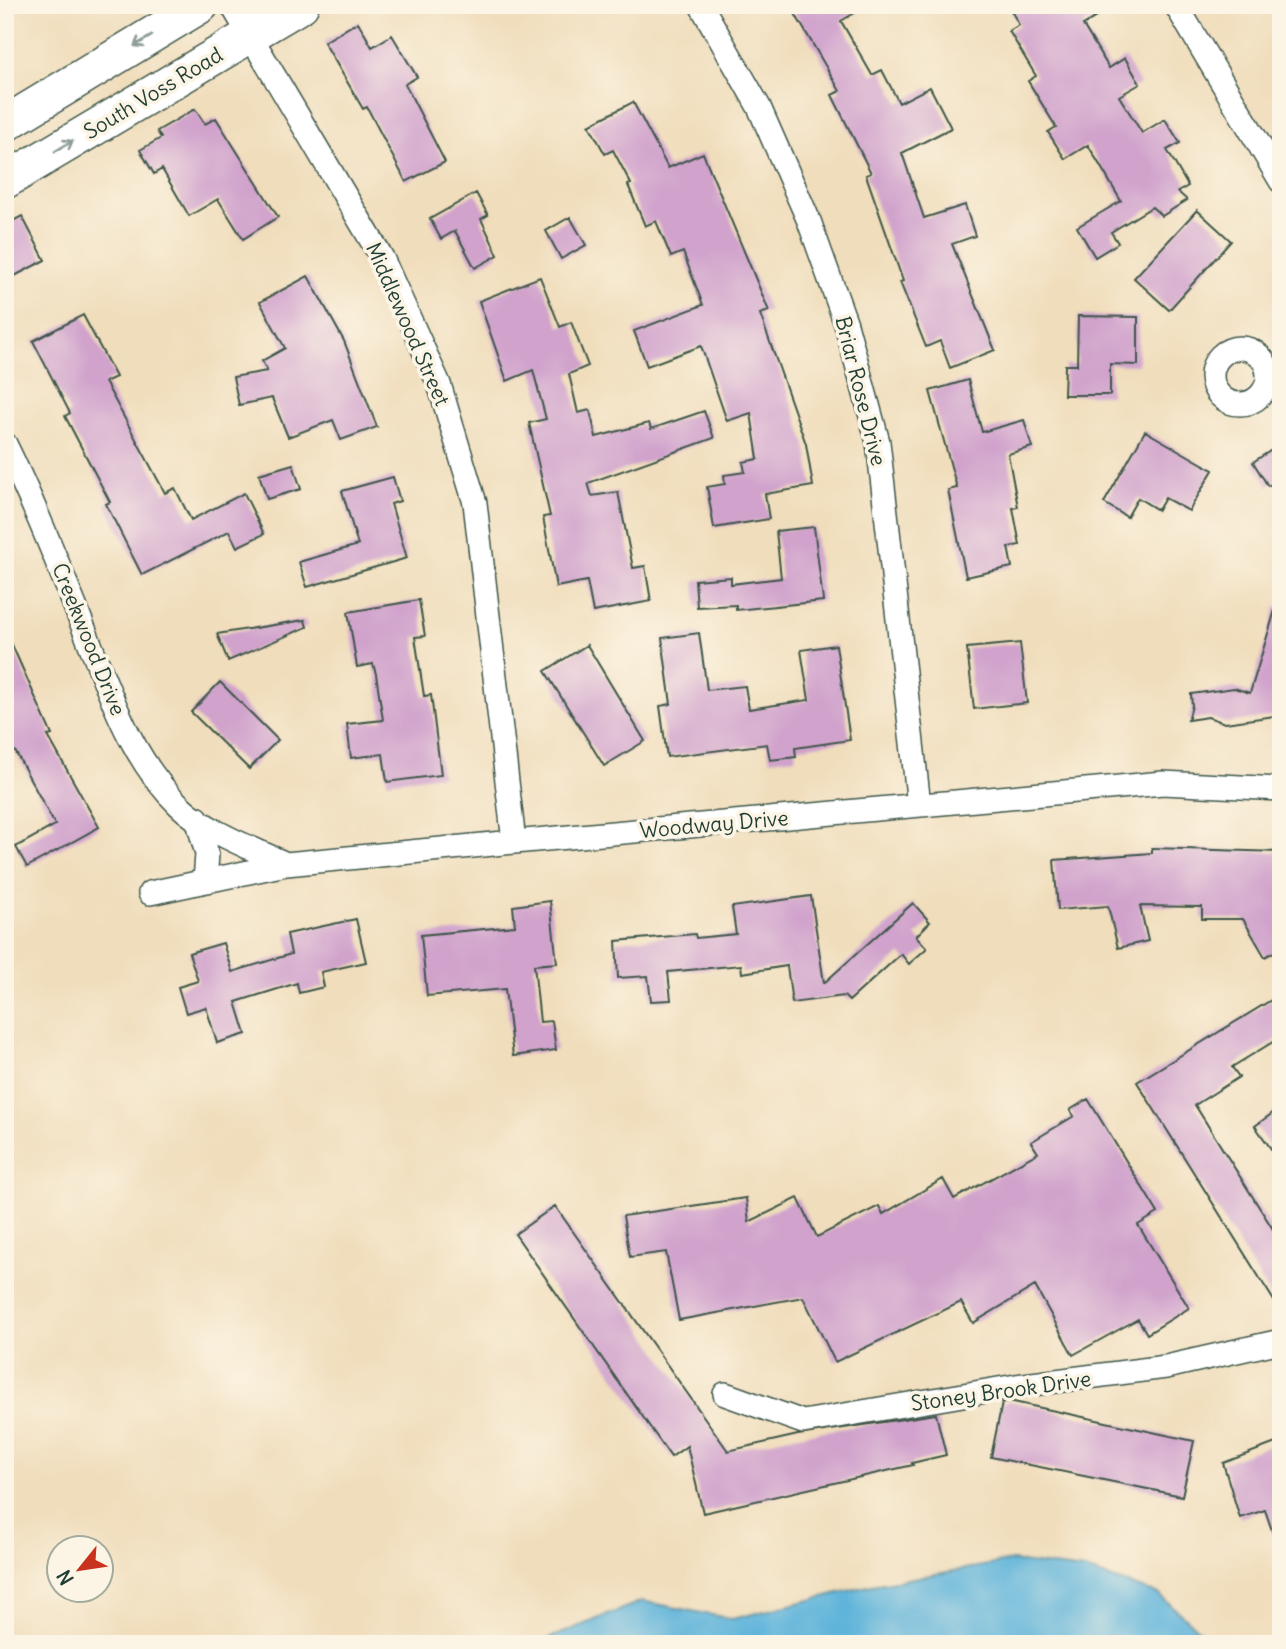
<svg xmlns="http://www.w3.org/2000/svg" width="1286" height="1649" font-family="Delius,sans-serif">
<rect width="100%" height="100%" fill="#fcf5e5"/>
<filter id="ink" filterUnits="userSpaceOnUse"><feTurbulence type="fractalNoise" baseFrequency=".0143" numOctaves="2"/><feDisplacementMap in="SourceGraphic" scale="14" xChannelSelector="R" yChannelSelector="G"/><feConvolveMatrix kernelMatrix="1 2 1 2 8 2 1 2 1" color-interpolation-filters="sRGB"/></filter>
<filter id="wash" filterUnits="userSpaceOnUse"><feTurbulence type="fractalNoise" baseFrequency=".00686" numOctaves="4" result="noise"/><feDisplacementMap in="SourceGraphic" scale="28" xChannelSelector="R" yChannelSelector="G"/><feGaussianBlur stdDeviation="1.57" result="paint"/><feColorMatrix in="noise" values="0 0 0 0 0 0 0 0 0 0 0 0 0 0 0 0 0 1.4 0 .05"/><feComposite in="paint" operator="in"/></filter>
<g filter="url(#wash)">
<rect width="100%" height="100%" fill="#f0ddbb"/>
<path fill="#5eb4da" stroke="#3e7887" stroke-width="2" d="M1012,1561L1085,1570L1158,1594L1215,1644H1037L1001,1635L921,1640L910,1644H535L642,1601L732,1619L872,1585Z"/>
<g id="blocks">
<path fill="#d0a2cc" d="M790,5H868L841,21L872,75L882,70L899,103L930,87L951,128L902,153L924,218L965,205L975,236L952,244L995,350L950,368L940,341L926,347L900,282L903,281L866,175L871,173L832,95L840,91Z
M1008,5H1116L1083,25L1109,68L1125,58L1140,84L1119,96L1142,133L1165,119L1180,143L1167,150L1188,186L1178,192L1187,200L1162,216L1152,207L1111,232L1118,243L1095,257L1077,227L1121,201L1088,145L1065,159L1048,132L1056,127L1028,81L1036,76L1009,31L1019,25Z
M358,22L372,47L392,35L417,77L405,84L445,162L406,182L367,107L363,109L324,42Z
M633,102L668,168L703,153L769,311L760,314L806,444L813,486L765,494L769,519L714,528L707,487L725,484L724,475L745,472L743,462L758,459L751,413L727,421L701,346L647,366L634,331L703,305L683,252L671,257L656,221L645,226L628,185L631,184L613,150L605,154L589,125Z
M195,109L205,124L216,118L278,217L243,239L218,199L189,216L162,169L154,174L140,150L161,138L157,131Z
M476,193L488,215L481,219L498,255L475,268L455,231L441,239L430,219Z
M1197,210L1231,241L1169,310L1134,278Z
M22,216L45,260L5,281V225Z
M570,217L586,245L561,259L546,231Z
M308,276L344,341L377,427L341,440L333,420L288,437L272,398L239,405L233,377L267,371L262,361L285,348L260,302Z
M540,277L560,327L571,322L588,366L569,374L578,413L590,410L596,437L649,423L651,429L704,411L714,438L588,483L592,496L618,492L633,568L645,566L651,601L593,612L587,581L556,587L543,517L550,516L529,423L546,419L533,370L507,381L479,301Z
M83,315L116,377L105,382L165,493L175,488L191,520L244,493L264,534L237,547L229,531L142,575L106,504L110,502L65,416L70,413L33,341Z
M1078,316L1138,317V365L1110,364V395H1064L1065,365H1077Z
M968,380L982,432L1024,420L1032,447L1008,454L1018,507L1013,508L1020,545L1008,547L1012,567L966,577L948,490L957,488L930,391Z
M1145,431L1213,470L1189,511L1165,498L1158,510L1138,498L1127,517L1104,503Z
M1281,444V478L1268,486L1253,462Z
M293,464L301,489L267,499L259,474Z
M393,477L400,501L391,504L407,558L307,587L299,562L358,545L342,491Z
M814,527L823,601L736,610V605L697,607L695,580L731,577V584L781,578L776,531Z
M419,600L425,636L415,637L424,696L431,695L441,775L387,782L383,754L351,758L347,724L383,720L376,674L373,664L357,667L348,612Z
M1276,607L1281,608V715L1225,723L1208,717L1188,720L1192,706L1191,694L1234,688L1250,693Z
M305,620L307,627L228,661L217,634Z
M5,629L52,735L48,736L99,827L27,867L16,847L55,825L15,751L5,755Z
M699,633L707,690L745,686L749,709L809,700L801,650L836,645L850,740L795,748L796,757L770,760L767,744L667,757L660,706L671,704L662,638Z
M1020,643L1027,703L974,709L967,648Z
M587,645L645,741L604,766L545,671Z
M220,682L278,740L249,769L191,712Z
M1152,848L1281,852V948L1265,957L1243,919H1202V907L1140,906L1148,941L1118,948L1108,906L1058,910L1054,860L1152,853Z
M811,896L824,983L913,903L930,922L916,936L927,948L909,964L901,954L849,1001L844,996L792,1003L787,966L742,973L741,965L668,972L671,1000L651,1001L648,976L618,978L616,941L695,934L696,938L736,934L732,907Z
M550,901L557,963L534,965L540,1022L552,1021L556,1050L513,1056L505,989L427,996L421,935L515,926L513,906Z
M356,919L366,962L321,972L324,987L299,993L297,983L236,1002L246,1034L217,1043L206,1007L186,1013L178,987L198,981L189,953L223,943L232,972L291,954L287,934Z
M1281,994V1037L1232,1067L1239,1077L1195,1105L1281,1242V1312L1137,1082Z
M1088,1099L1158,1213L1138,1225L1189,1308L1147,1334L1138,1319L1073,1355L1035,1286L973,1323L961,1302L835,1362L803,1297L679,1320L666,1252L630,1257L623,1216L746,1198L749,1222L798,1198L817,1237L879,1206L883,1214L943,1179L954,1199L1038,1153L1031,1142L1074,1116L1070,1110Z
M1281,1107V1163L1255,1126Z
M555,1206L728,1451L798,1435L936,1414L946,1455L912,1463L913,1465L703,1513L687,1446L671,1457L515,1234Z
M1009,1401L1194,1441L1182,1496L991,1457L1002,1403Z
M1281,1441V1547L1278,1548L1265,1510L1240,1518L1223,1463Z"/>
</g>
</g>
<g filter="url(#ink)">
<use href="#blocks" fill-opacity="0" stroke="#3e5548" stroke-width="2"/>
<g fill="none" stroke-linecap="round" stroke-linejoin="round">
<g stroke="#3e5548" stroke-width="26">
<path id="street" d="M232,5L382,258L439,384L475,503L514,842
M701,5L759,107L809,221L846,324L878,442L919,805
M1176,5L1281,181
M1212 376a28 28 0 1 1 56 0a28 28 0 1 1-56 0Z
M5,444C34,503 58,563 82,624C108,687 129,757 179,805C208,833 250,847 286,864
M197,818L207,854L205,881
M150,893L286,864L514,842L1163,783L1281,789
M725,1394L803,1422L1016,1386L1166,1367L1281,1341"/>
</g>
<g stroke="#3e5548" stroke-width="38">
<path id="primary" d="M5,124L201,5
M5,181L301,5"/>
</g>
<use href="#street" stroke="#fff" stroke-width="23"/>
<use href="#primary" stroke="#fff" stroke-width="35"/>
</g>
<defs><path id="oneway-shaft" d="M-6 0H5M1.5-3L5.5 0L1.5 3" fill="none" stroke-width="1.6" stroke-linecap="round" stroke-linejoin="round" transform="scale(1.75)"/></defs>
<g stroke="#8f9e9a">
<use href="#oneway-shaft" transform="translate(143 41) rotate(149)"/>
<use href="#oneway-shaft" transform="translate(64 146) rotate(-31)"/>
</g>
</g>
<g text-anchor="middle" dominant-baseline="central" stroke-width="7" stroke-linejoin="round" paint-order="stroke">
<g font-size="21" fill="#1f3d34" stroke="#fcf5e5">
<text transform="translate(153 93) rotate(-31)">South Voss Road</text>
<text transform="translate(408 324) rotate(66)">Middlewood Street</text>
<text transform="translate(861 391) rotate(76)">Briar Rose Drive</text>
<text transform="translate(89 639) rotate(68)">Creekwood Drive</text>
<text transform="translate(714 824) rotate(-5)">Woodway Drive</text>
<text transform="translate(1001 1391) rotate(-8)">Stoney Brook Drive</text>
</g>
</g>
<rect width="1286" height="1649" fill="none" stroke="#fcf5e5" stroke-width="28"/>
<g transform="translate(80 1569) rotate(240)"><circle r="33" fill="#fcf5e5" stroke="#a4ab9e" stroke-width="2"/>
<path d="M0-5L12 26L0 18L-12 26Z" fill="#c8321e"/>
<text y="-10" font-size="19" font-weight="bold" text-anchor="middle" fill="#1f3d34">N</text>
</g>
</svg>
